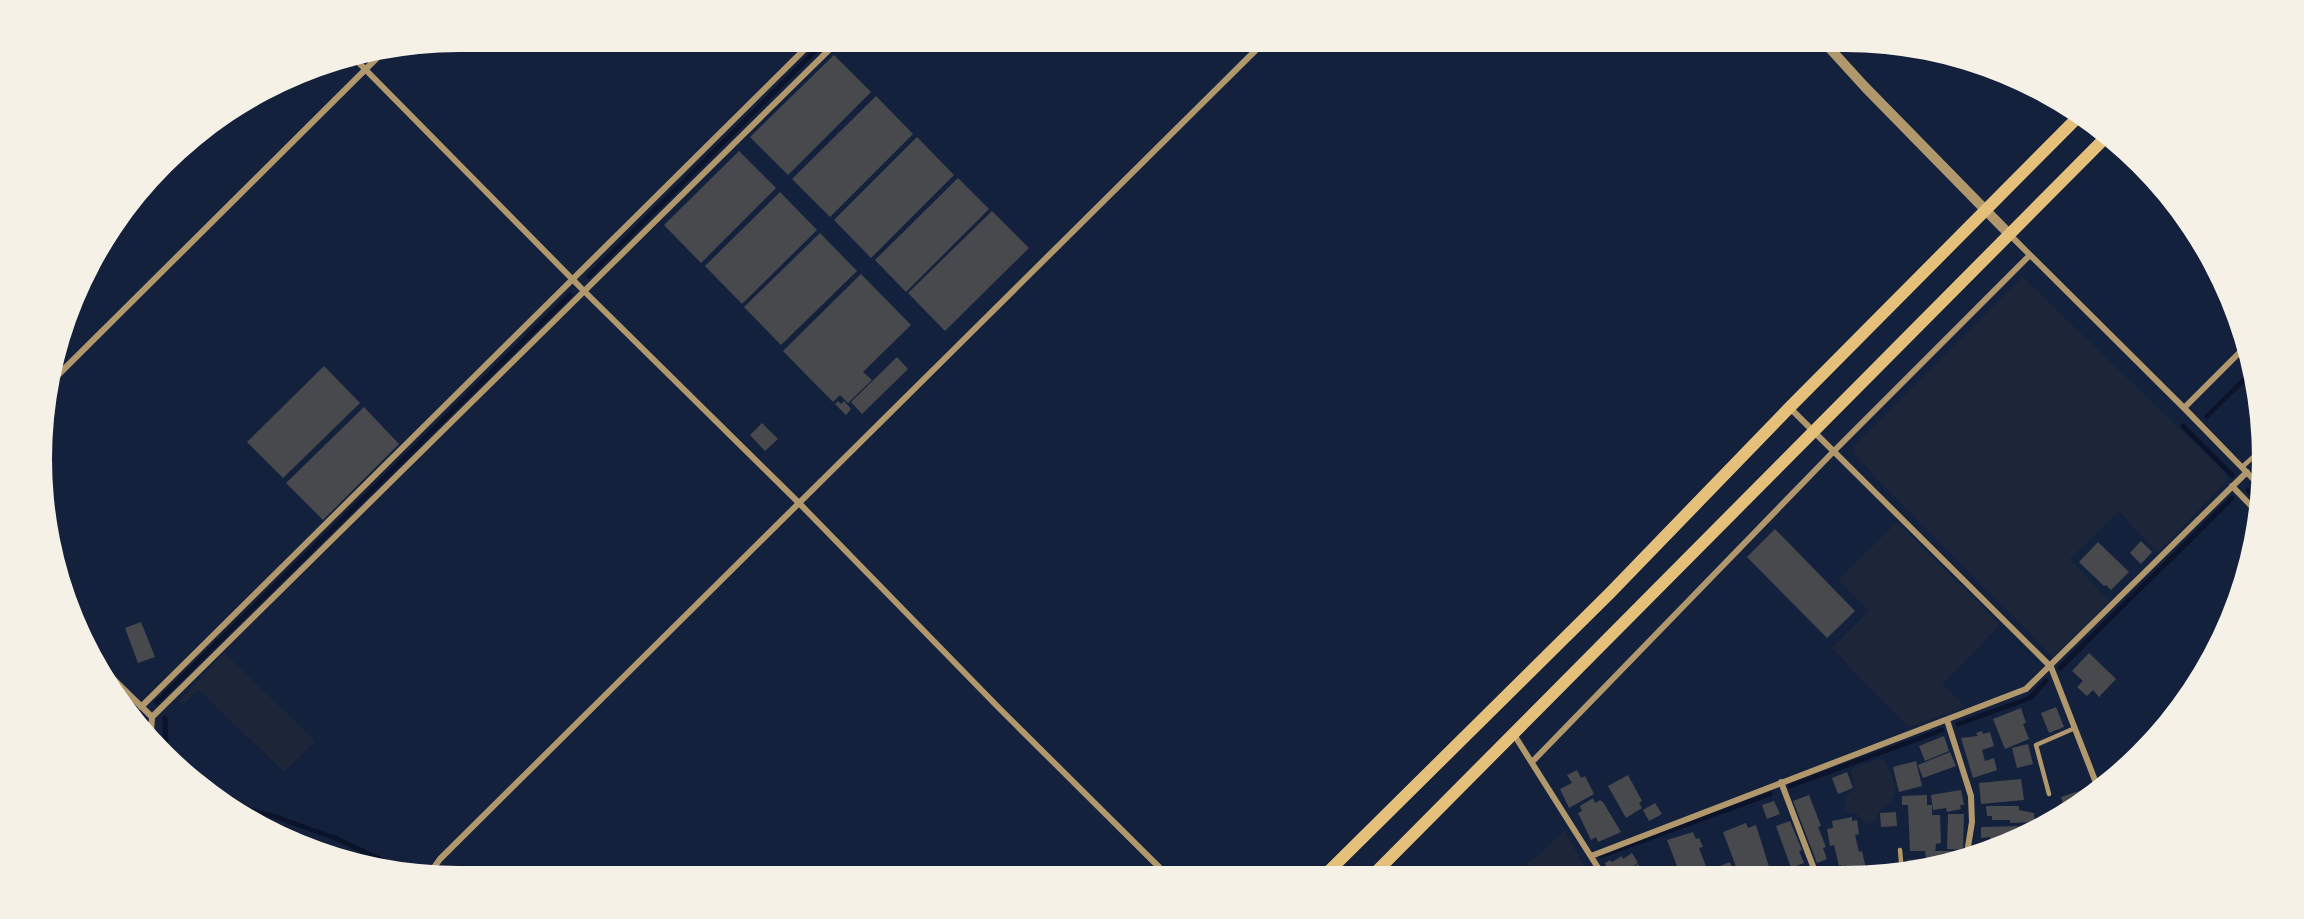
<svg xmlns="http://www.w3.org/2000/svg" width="2304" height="919" font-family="Figtree,sans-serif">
<rect width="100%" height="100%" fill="#14213d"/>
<path fill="#1d2539" d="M2022,277L2223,470L2227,481L2158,552L2119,512L2070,559L2109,601L2053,657L1856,457L1854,446Z
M1897,522L2000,625L1942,684L1965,707L1909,727L1831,648L1869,611L1838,580Z
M224,653L316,741L284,772L199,690L184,704L178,702Z
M1879,759L1885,761C1894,782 1904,797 1879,810L1876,821L1871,824L1865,823L1856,813H1849L1845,809C1845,794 1845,798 1855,788L1851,771L1854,768Z
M1564,831L1589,874H1517L1519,872Z"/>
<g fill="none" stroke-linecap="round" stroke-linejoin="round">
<path stroke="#0b132b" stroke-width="5" d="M589,276L824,42
M2207,416L2251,373
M2183,426L2232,475
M2248,490L2259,501
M2060,668L2232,498
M157,702L570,295
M165,718L166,748
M1958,724L2030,698L2046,681
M1790,786L1942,730
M226,804L276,817L335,838L388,863
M1601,856L1770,794
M1589,870L1591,874
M840,876L847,869"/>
</g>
<path fill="#48494c" d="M834,55L871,92L788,175L750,137Z
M876,96L913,134L830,217L792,179Z
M917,137L954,175L871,258L834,220Z
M739,151L776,188L701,263L664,225Z
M958,178L989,209L906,292L875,260Z
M780,192L817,230L742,304L705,266Z
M992,211L1029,248L945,331L908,293Z
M820,233L857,271L781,345L744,307Z
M861,274L911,325L863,372L872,380L848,403L840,395L833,402L783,351Z
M897,357L908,369L862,414L851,402Z
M324,366L360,403L283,478L247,442Z
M838,401L841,404L844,401L851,409L846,415L835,404Z
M364,407L399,444L323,520L286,483Z
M762,423L778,439L765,451L750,435Z
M1775,529L1855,611L1827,638L1747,557Z
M2141,541L2152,552L2141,564L2130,553Z
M2098,542L2129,572L2111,590L2106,585L2104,586L2079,562Z
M141,622L155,657L138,663L125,628Z
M2089,653L2116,679L2099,697L2093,690L2087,696L2077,687L2083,681L2072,671Z
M2056,707L2064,727L2049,733L2041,713Z
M2021,708L2026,723L2023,724L2029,739L2005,749L1993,719Z
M1982,731L1983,734L1990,732L1994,746L1982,750L1985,761L1994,758L1997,770L1973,778L1961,738L1978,736L1976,733Z
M1944,736L1949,751L1925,761L1919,746Z
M2028,744L2033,764L2017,768L2012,748Z
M1950,752L1956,766L1923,778L1918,765Z
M1916,761L1922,786L1899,792L1893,767Z
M1577,770L1581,778L1585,776L1594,794L1569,808L1560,789L1572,783L1567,775Z
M1847,772L1853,788L1838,794L1832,778Z
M1628,775L1642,801L1639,803L1642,808L1626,818L1608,786Z
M2021,779L2024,800L1981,804L1979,783Z
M2085,789L2087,795L2065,810L2061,797Z
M1961,790L1964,805H1960L1961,809L1947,812L1946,808L1933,810L1931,795Z
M1809,795L1821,826L1818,827L1826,847L1823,848L1827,859L1817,863L1793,801Z
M1927,795V805H1932V815H1940L1941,843L1936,844L1934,863L1908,871L1907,860L1926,859L1925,851H1910L1908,805H1902V796Z
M1593,798L1595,803L1600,800L1603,802L1621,832L1598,842L1596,837L1591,840L1578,813L1582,811L1580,806Z
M1774,801L1780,814L1767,819L1762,805Z
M1655,803L1662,814L1649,821L1643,810Z
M1986,806H2019V810L2034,813L2035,822L2010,823V820H1992V816H1987Z
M1896,812L1897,826L1881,827L1880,813Z
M1948,814H1964L1963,850L1947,849Z
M1852,817V821L1857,820L1859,834L1855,835L1859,852L1862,851L1867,873L1843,874L1841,865L1839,866L1834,845L1830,846L1827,829L1833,828L1832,821Z
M1790,821L1802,850L1799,851L1804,863L1791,868L1776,826Z
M1746,823L1748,828L1756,825L1770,870L1767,872H1738L1723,832Z
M2024,826V836L1997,844H1990V837L1981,838V827Z
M1693,832L1696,839L1699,838L1703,847L1699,848L1707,869L1695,874H1680L1667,840Z
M1935,851H1956V856L1935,862Z
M1632,853L1638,863L1620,874H1609L1605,863L1610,860L1612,862L1622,856L1623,859Z
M1730,862L1734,874H1723L1720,866Z
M1638,864L1644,874H1622Z"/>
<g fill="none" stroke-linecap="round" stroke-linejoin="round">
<path stroke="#b1986c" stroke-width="4.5" d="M2242,467L2260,451
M114,693L121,686
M2049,794L2036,745L2075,728
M1900,850L1902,873"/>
<path stroke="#b1986c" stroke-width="6" d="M355,59L585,292L799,503L999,708L1167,875
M2010,235L2184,408L2261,487
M51,382L380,55
M1790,408L2051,667L2098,788
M2184,408L2245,347
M2232,486L2257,512
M97,663L152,717
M141,707L812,42
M1947,720L1971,796L1972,822L1967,853
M151,732L152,717L837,42
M1513,733L1602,874
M1532,762L1833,452L2030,255
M1781,782L1816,874
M1591,856L2026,689L2247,472
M430,873L440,859L1264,42"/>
<path stroke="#b1986c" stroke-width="10" d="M1824,42L1865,87L2009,234"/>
<path stroke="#e5c07b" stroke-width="12" d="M1325,875L1610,593L1790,407L2079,116
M1373,875L2107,136"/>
</g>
<path d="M0 0H2304V919H0ZM459 52H1845A407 407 0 0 1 2252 459V459A407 407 0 0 1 1845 866H459A407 407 0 0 1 52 459V459A407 407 0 0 1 459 52Z" fill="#f6f1e7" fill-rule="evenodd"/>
</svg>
